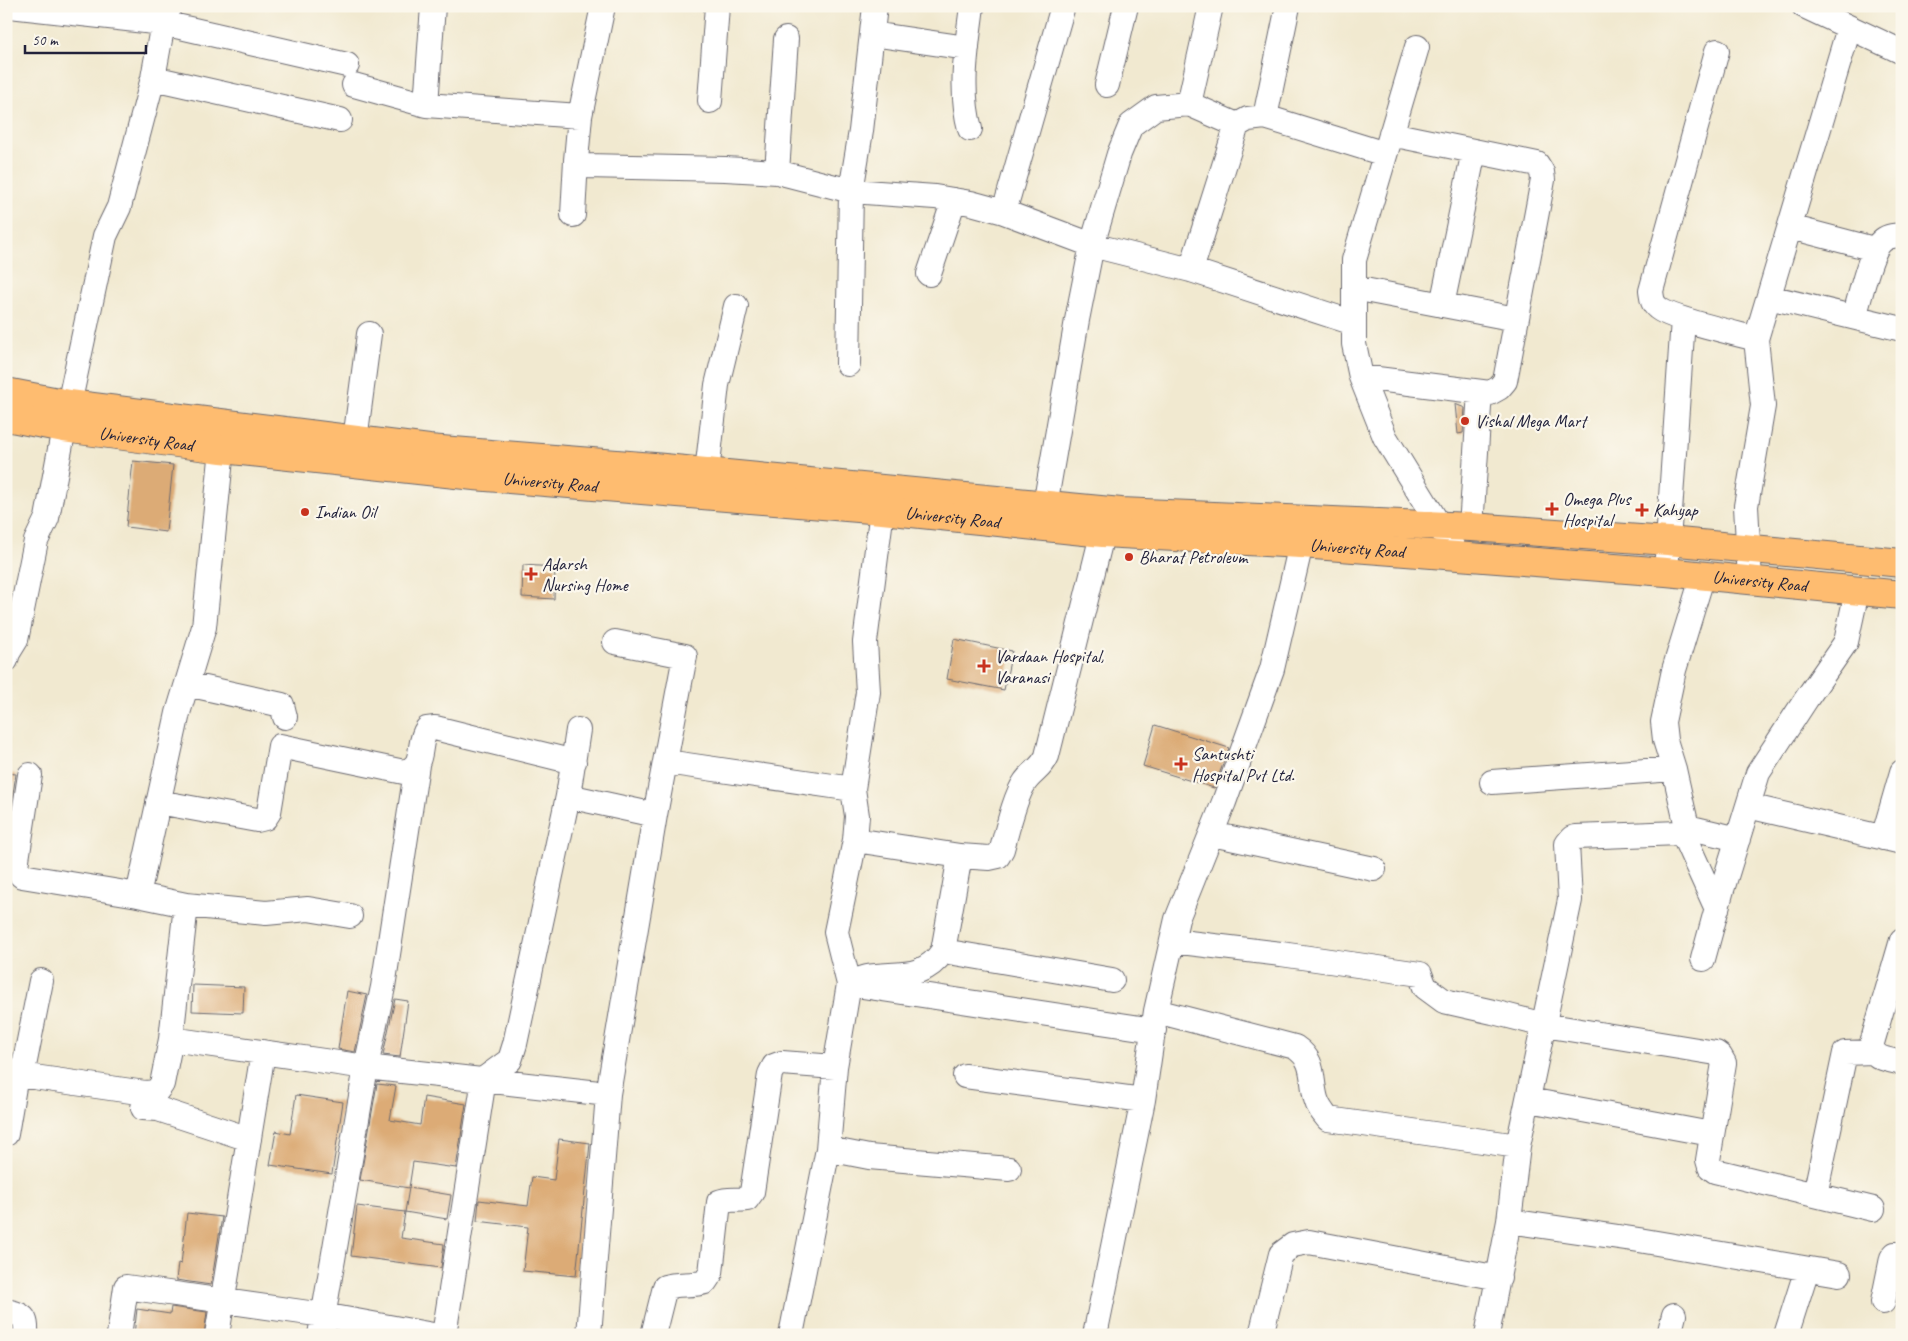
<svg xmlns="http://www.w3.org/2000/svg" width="1908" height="1341" font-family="Caveat,sans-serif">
<rect width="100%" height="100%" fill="#fbf7ec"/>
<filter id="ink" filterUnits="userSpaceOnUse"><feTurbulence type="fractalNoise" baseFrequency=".02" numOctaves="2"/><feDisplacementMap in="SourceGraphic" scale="10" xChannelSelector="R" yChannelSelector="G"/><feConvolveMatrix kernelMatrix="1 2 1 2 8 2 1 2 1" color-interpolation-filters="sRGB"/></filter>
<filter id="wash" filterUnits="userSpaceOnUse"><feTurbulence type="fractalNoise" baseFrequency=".0096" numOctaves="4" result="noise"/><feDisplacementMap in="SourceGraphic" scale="20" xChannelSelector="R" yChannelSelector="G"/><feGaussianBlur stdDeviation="1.12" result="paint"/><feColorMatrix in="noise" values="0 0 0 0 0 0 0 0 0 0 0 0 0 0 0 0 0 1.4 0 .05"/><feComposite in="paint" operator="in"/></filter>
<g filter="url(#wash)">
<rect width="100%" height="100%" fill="#f1e9d0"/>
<g id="blocks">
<path fill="#dcab76" d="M1455,404L1465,408L1463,433L1458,434Z
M133,461L173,465L166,532L126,527Z
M523,565L555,567L554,599L522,597Z
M954,639L1012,651L1004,690L947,679Z
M1155,725L1229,748L1214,788L1143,766Z
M6,773L16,774L11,806H6Z
M193,985L244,987L243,1013L192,1011Z
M347,991L367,995L355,1052L338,1049Z
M395,999L408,1001L400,1057L383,1055Z
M377,1084L396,1086L390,1120L420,1125L424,1097L466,1104L456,1168L413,1162L409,1188L360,1180Z
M296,1095L343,1102L332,1174L270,1165L276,1131L290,1134Z
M559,1139L590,1143L576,1276L523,1271L528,1227L477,1221L479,1200L528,1206L532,1177L554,1180Z
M409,1188L451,1195L447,1219L405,1212Z
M357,1206L405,1212L401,1238L444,1244L441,1268L351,1256Z
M187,1213L222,1217L211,1285L176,1280L178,1263L181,1264Z
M171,1307L207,1312L204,1335H134L137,1309L170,1314Z"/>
</g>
</g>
<g filter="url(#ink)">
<use href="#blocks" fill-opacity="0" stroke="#6a686f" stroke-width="1"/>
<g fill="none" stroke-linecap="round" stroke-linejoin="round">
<g stroke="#6a686f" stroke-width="26">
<path id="minor" d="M10,6L163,23L347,65
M603,6L580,116L576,160L580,164L586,166L725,169L777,172L851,191L935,197L971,203L1004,212L1092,245L1191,270L1354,323
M1804,6L1902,52
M872,34L967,48
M1417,47L1354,260V344L1361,377L1385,437L1458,556
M1717,51L1651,291C1652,298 1652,303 1658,308C1669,318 1738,334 1756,339L1763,406L1746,506L1750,580
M153,78L340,120
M354,85L426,105L580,116
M1107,85L1126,6
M710,101L717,6
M1189,104L1211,6
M426,105L433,6
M1265,117L1288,6
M970,129C959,88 967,47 972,6
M777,172L786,39
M1004,212L1063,6
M573,215L576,160
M1790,227L1874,249
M1191,270L1237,125L1248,119L1265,117L1385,154
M929,274L954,200
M1354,288L1516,319
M1769,297L1902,329
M1442,305L1474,151
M1854,317C1860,299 1870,249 1883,240C1888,236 1896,235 1902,236
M1756,339L1849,28
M848,364L851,191L861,131L875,6
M1361,377L1490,393L1499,388L1505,381L1543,180L1542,172L1537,164L1391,134
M355,440L369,334
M707,472L717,385L736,306
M882,510L865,642L868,692L853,789L857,816L855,840L836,932L849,984L1154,1030
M1042,523L1077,320L1092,245L1119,154L1131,125L1156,107L1189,104L1237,125
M1471,527L1480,392
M1666,572L1683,319
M6,660L8,653L16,640L36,541L47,518L64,428L105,236L119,207L153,78L163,23L170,6
M196,686L282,705L285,717
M666,762L853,789
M30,775L16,866L18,872L22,876L138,895L186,905L171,1039
M1492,782L1674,769
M568,796L655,815
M158,802L257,820L265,818L269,812L280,746L404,772C427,766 416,744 427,729L435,728L574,762
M1748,806L1902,842
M1687,827L1738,839
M1682,832L1717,909
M1212,834L1374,869
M1883,838L1902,772
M855,840L960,856
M138,895L178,713L204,627L222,449
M186,905L266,913L308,909L350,916
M1902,940L1872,1043C1872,1060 1888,1059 1902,1063
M1172,941L1281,954L1420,974L1425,987L1444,1001L1493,1012L1544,1025L1716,1053L1720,1056L1724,1063L1708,1160L1710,1167L1715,1171L1873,1209
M943,951L1112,980
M1703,959L1721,893L1758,773L1807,698L1846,642L1857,591
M1156,1011L1295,1047C1316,1061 1310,1077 1316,1099C1318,1107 1323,1113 1328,1119L1518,1146
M6,1073L145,1093L156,1092L162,1084L171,1039L366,1067L608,1094
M22,1076L41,981
M965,1076L1143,1100
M1529,1100L1711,1134
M143,1108L158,1109L249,1139
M6,1134L16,1075
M828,1149L869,1157L1009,1169
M1815,1195L1845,1053L1873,1052
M1509,1221L1639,1240L1839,1274
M1883,1302L1892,1258L1895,1254H1902
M6,1311C23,1315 27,1316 26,1335
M119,1335L126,1287L323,1315L433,1335
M217,1335L263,1052
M320,1335L366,1067L383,987L417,765
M444,1335L484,1079L510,1060L515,1044L568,796L578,730
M589,1335L608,1094L655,815L685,656L615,642
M653,1335L665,1287C678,1283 692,1286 705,1282L711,1273L719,1202C728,1198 737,1201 747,1199L752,1192L770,1074L774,1066L782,1063L835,1067
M791,1335L828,1149L835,1067L849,984C855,982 861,978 867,977C897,972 923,981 943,951L960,856L989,858L998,856L1002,849C1007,831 1015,796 1025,782C1032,772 1042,768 1047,756L1107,515
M1095,1335L1143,1100L1156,1011L1177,919L1224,802L1272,669L1301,544
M1261,1335L1281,1254L1293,1245L1309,1242L1499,1278
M1487,1335L1509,1221L1518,1146L1570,900L1567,844L1572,838L1576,837L1679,833L1687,827L1674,769L1665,740L1663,722L1674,670L1703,575
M1669,1335L1674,1315
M1786,1335L1807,1269"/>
</g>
<g stroke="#6a686f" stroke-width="30">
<g id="major">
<path d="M6,392L69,404L429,449L654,467L1121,512L1471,527L1668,541L1902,563"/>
<path id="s1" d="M6,417L64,428L222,449L474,476L882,510L1103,533L1301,544L1666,572L1902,595"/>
</g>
</g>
<use href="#minor" stroke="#fff" stroke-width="24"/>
<use href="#major" stroke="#febc70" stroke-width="28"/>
</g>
</g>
<g fill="#c8321e" stroke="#fbf7ec" stroke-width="2">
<circle cx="1465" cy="421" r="5"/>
<path d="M1549.5 501.5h5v5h5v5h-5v5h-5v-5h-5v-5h5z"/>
<path d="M1639.5 502.5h5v5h5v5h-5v5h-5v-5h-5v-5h5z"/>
<circle cx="305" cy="512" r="5"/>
<circle cx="1129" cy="557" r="5"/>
<path d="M528.5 566.5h5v5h5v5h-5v5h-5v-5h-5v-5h5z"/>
<path d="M981.5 658.5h5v5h5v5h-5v5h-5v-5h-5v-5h5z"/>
<path d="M1178.5 756.5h5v5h5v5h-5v5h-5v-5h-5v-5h5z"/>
</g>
<g text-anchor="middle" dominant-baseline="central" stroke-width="4.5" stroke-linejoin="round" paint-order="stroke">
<g font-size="18" fill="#22223b" stroke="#fbf7ec" text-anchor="start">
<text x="1475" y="421">Vishal Mega Mart</text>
<text x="1563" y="499">Omega Plus<tspan x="1563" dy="21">Hospital</tspan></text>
<text x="1653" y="510">Kahyap</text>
<text x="315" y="512">Indian Oil</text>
<text x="1139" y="557">Bharat Petroleum</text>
<text x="542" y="564">Adarsh<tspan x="542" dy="21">Nursing Home</tspan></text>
<text x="995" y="656">Vardaan Hospital,<tspan x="995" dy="21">Varanasi</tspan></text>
<text x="1192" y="754">Santushti<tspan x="1192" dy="21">Hospital Pvt Ltd.</tspan></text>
</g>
<g font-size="18" fill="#22223b" stroke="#fbf7ec">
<text stroke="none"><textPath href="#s1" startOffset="142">University Road</textPath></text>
<text stroke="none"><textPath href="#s1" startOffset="548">University Road</textPath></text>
<text stroke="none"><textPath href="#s1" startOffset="952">University Road</textPath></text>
<text stroke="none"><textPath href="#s1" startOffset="1358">University Road</textPath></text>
<text stroke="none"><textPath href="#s1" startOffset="1762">University Road</textPath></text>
</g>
</g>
<rect width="1908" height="1341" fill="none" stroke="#fbf7ec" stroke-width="25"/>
<path d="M25 45v8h121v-8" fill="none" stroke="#22223b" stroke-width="2.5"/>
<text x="32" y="45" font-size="15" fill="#22223b" stroke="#fbf7ec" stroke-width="4" paint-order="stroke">50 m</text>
</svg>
